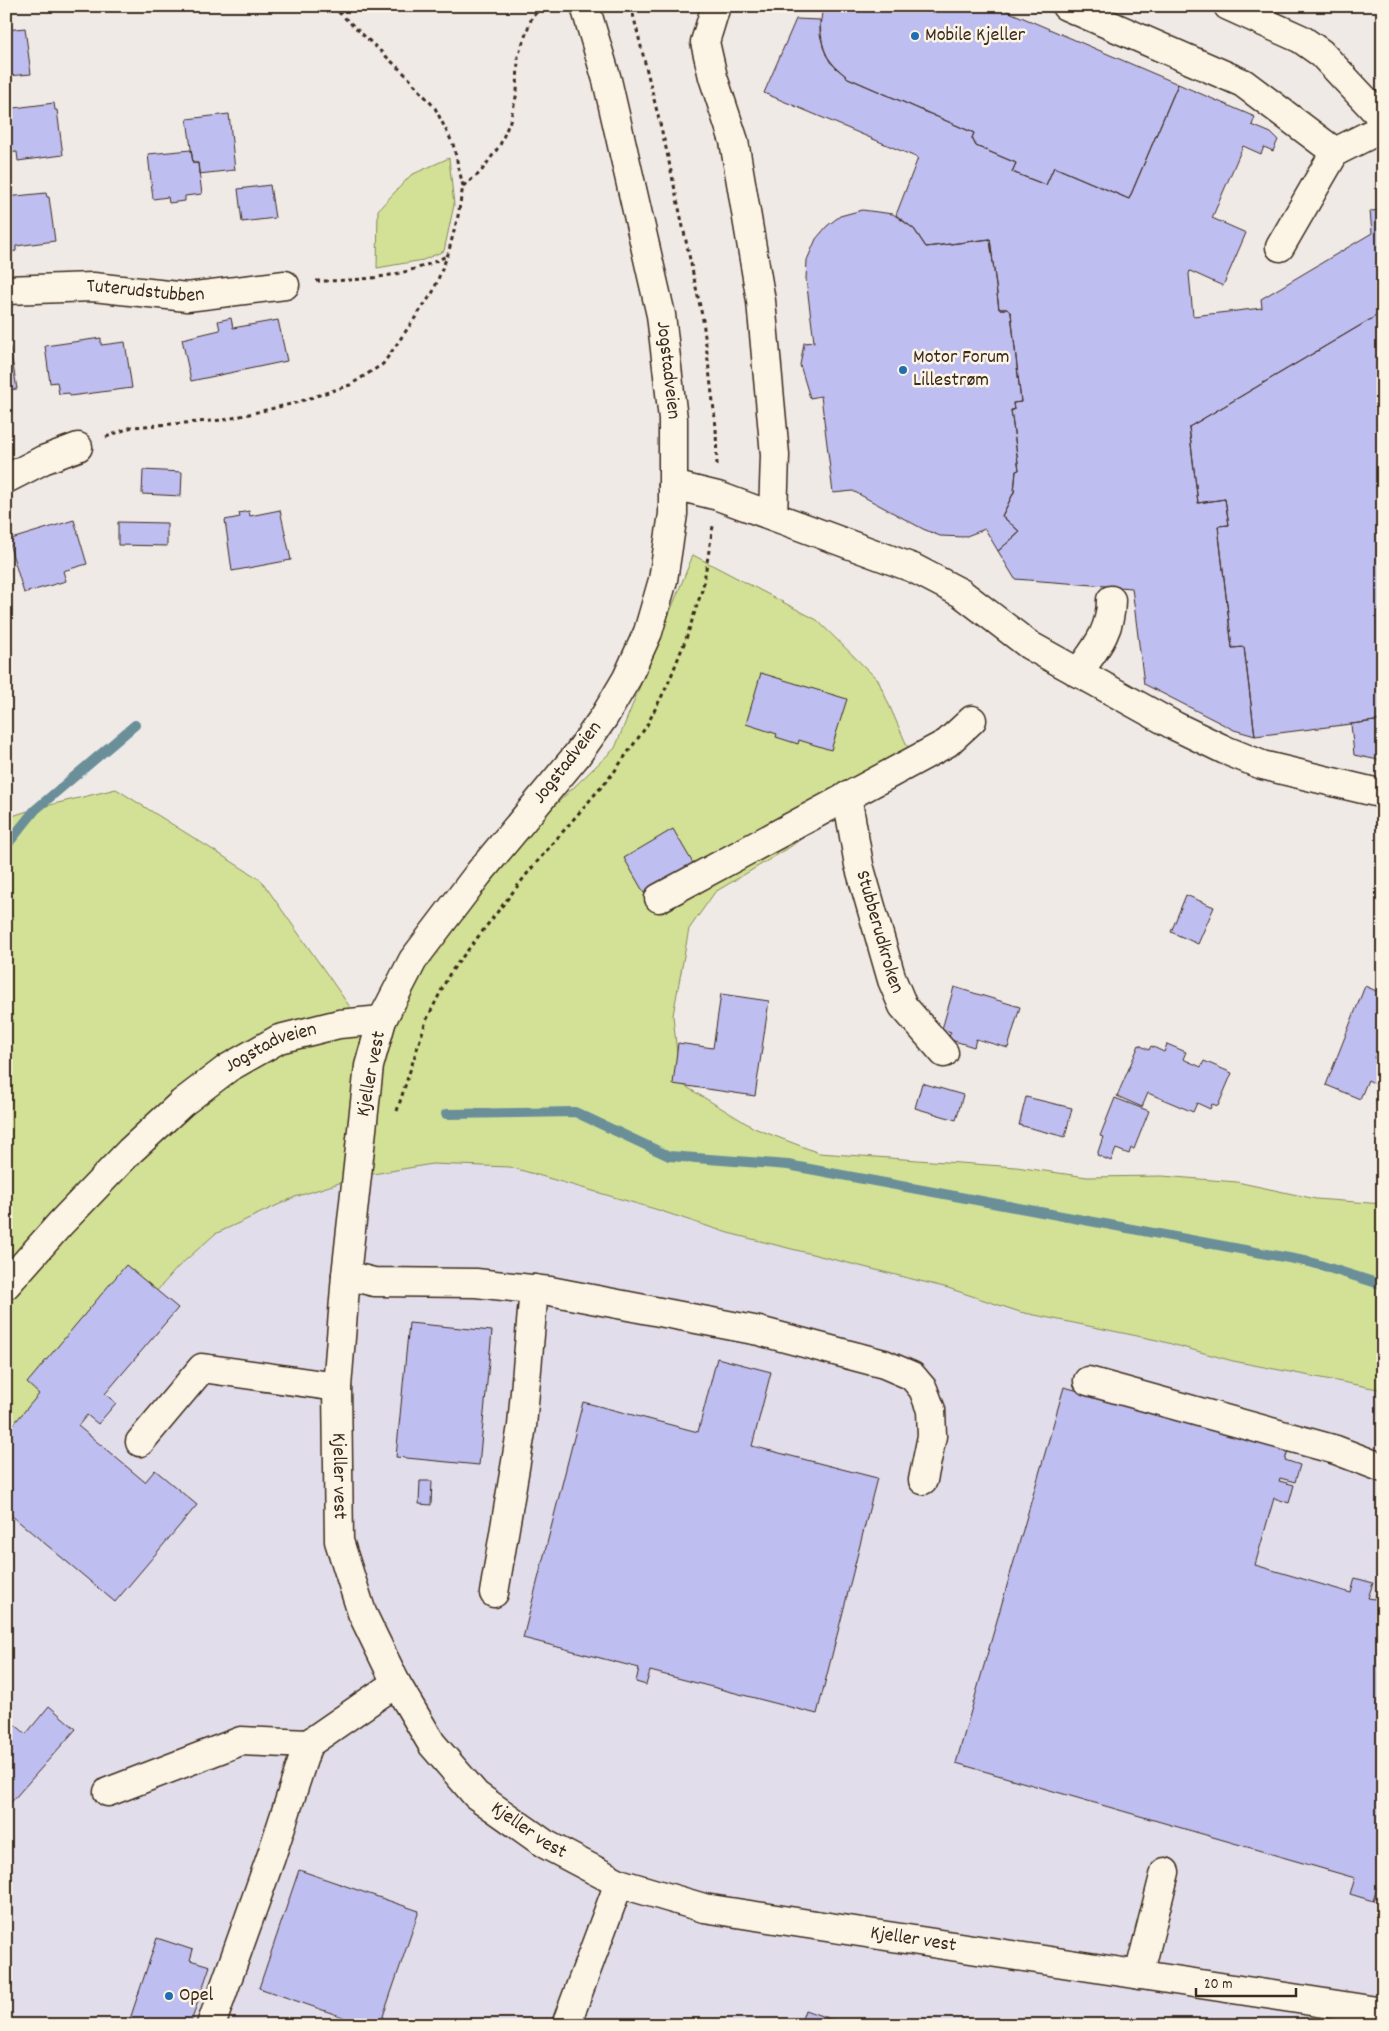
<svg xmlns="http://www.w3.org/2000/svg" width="1389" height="2031" font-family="Dekko,sans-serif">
<rect width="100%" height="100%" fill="#f0eae7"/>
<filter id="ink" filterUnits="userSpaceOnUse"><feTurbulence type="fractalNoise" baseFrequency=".02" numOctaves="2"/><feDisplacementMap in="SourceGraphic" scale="10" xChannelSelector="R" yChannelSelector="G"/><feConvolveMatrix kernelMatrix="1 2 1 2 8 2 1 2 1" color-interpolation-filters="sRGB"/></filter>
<g filter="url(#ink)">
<path fill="#e1ddea" d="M432,1164L510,1167L655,1209L728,1233L948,1288L1020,1312L1157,1340L1233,1361L1383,1390V2025H6V1461L178,1267L215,1234L295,1197L361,1176Z"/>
<path fill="#d2e195" stroke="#86865a" d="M449,158L454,205L444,251L423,260L377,268L378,210L411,175Z
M693,555L817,620L878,680L913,759L787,849L715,892L689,929L673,1015L680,1083L754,1128L819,1153L1016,1167L1087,1177L1162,1176L1237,1182L1316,1199L1383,1204V1390L1233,1361L1157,1340L1020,1312L948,1288L728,1233L655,1209L510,1167L432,1164L361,1176L295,1197L215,1234L178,1267L6,1461V818L37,808L116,789L261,880L371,1037L529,830L615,748Z"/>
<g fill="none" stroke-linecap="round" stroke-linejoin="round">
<path stroke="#6a8f99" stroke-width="10" d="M6,846L35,810L135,725
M446,1114L575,1112L669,1156L788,1165L1310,1262L1383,1285"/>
</g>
<path fill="#bfbef0" stroke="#3b2a1e" d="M823,6H1009L1007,11L1178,84L1129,199L1054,167L1046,185L1012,172L1016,163L976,146L972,138L974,133L848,78L830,62L823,47L820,26Z
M796,19L820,20V35L826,55L836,68L848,78L974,133L972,138L976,146L1016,163L1012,172L1046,185L1054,167L1129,199L1178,84L1255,117L1252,125L1271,133L1278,140L1273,151L1264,147L1261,154L1243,146L1212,218L1246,233L1223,286L1190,271L1189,274L1193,316L1262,308L1261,299L1372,233L1370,211L1383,210V312L1189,427L1198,503L1225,499L1229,525L1218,526L1232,648L1244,647L1255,736L1234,730L1144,684L1132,588L1015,579L998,551L1020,532L1002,516L1014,492L1016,471L1019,470L1011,410H1014L1013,403L1021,402L1011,313L1007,309H999L990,239L926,247L914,229L896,215L918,158L764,93Z
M25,28L31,74L8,76V80H6V30Z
M54,103L55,110H57L63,155L18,161L17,152L6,153V109Z
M229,114L235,170L199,174L198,163H193L187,119Z
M191,150L193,163H198L202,194L185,196V201L169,203L168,197L153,199L148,154Z
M270,185L275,218L242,222L238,189Z
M46,193L47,197H49L55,241L16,246V251L6,253V197Z
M862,210L893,214L914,229L926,247L990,239L999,309H1007L1011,313L1021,402L1013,403L1014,410H1011L1019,470L1016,471L1014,492L1002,516L1020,532L998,551L985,529L964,537L940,536L923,529L853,491L833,493L821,396L810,398L800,365L804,343L814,342L806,279L807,260L816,239L827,226L840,216Z
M1383,312V720L1255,736L1244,647L1232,648L1218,526L1229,525L1225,499L1198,503L1189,427Z
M231,318L233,328L278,320L287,361L191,381L182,339L220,330L218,321Z
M101,338V345L125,342L132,388L70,396L69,393L59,394L57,382L50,383L45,346Z
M10,347L17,389L6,390V348Z
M143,470L182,472L181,496L142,494Z
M280,510L291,560L232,571L225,520L240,517L239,513L249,511L250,516Z
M74,520L87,564L63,571L66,581L24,593L8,540Z
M118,522L167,523V546L118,545Z
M761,673L847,699L831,750L799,740L798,744L776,737L777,734L746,724Z
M1383,720V761L1354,755L1351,724Z
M673,829L694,865L644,893L624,858Z
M1186,895L1214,907L1198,944L1171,932Z
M1365,986L1383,994V1038L1374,1058L1383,1061V1072L1377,1085L1368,1080L1360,1099L1326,1085Z
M954,987L1020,1007L1008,1048L976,1039L974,1047L948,1039L951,1032L942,1029Z
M721,994L769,1001L755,1096L673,1084L678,1043L713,1048Z
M1167,1044L1186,1052L1183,1059L1201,1067L1204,1061L1232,1073L1218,1106L1212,1104L1210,1109L1197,1103L1193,1112L1148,1093L1142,1107L1117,1096L1139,1045L1149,1050L1151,1046L1164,1052Z
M922,1083L963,1095L956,1120L915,1108Z
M1026,1097L1072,1108L1065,1137L1019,1125Z
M1115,1098L1149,1111L1134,1149L1131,1148L1129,1154L1116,1149L1111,1161L1097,1155L1103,1137L1100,1136Z
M126,1265L178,1308L105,1394L116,1403L98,1424L87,1415L78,1426L145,1482L155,1470L197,1505L115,1602L6,1511V1433L39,1394L27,1383Z
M409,1323L492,1331L479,1465L396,1457Z
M717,1358L771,1372L752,1446L877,1478L817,1714L650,1671L646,1685L636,1682L639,1668L523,1638L583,1402L698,1432Z
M1064,1387L1289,1447L1285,1460L1300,1465L1295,1482L1280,1478L1279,1481L1294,1485L1289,1503L1274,1498L1255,1565L1351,1593L1355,1578L1373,1583L1368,1598L1375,1599L1378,1586L1383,1588V1886L1378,1885L1373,1901L1350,1894L1355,1878L956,1763Z
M420,1481H432L431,1505L419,1504Z
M49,1706L76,1729L6,1808V1717L26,1734Z
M299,1870L419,1911L380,2025H366L259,1988Z
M157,1938L193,1950L190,1960L210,1966L190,2025H128Z
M805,2010L847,2025H800Z"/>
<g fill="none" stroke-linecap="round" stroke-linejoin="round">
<g stroke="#3b2a1e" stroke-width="31">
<g id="minor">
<path id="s1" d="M585,6L607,80L661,315L673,419V514L663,580L648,632L627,678L604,717L577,755L479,873L413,960L382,1020L369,1066L346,1275L337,1387L339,1541L362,1613L396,1683L432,1744L476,1795L545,1844L619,1883L704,1908L1383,2012"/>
<path d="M716,6L705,42L713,77L734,141L761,301L775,455L773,516"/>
<path d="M1066,6L1243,83L1335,152L1383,128"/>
<path d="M1228,6L1301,39L1321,53L1383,119"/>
<path d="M1280,247L1335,152"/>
<path id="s2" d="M6,290L93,287L187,297L285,285"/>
<path d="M6,479L43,460L78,447"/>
<path d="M673,485L718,496L913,568L961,593L1029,645L1175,726L1225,750L1262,765L1383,794"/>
<path d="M1078,673C1095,649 1111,632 1111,600"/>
<path id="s3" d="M847,796L859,865L892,980L903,1006L944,1053"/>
<path d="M659,898L947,743L972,720"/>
<path d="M346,1275L374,1282L476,1283L550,1291L759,1331L884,1364L912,1376L923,1389L931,1410L932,1436L923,1480"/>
<path id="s4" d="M6,1285L60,1224L130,1151L182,1103L228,1068L279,1039L339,1024L382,1020"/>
<path d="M1088,1381L1336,1450L1383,1468"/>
<path d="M140,1442L202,1368L337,1387"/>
<path d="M494,1593L522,1426L534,1289"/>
<path d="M108,1792L241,1741L308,1744"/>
<path d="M1139,1975L1165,1872"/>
<path d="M211,2025L271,1857L308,1744L396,1683"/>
<path d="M566,2025L619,1883"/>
</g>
</g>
<path stroke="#3b2a1e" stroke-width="3" stroke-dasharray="4 4" stroke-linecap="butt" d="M631,6L666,148L703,320L716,427L717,465
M463,186L480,173L500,145L510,121L517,93L518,56L532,17L543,6
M316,281C360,281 408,277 448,255
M106,437L132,427L224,420L295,403L350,385L383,364L433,292L448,254L458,216L463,186L453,144L435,108L406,75L332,6
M397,1111L426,1021L450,973L530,870L614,772L646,727L668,684L687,636L703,587L713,526"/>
<use href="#minor" stroke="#fcf5e5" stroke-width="28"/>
</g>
</g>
<g fill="#1f6fb2" stroke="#fcf5e5" stroke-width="2">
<circle cx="915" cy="36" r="5"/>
<circle cx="903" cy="370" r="5"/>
<circle cx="169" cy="1996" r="5"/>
</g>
<g text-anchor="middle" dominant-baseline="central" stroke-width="5" stroke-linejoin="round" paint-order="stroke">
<g font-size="20" fill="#3b2a1e" stroke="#fcf5e5" text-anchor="start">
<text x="925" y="36">Mobile Kjeller</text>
<text x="913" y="358">Motor Forum<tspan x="913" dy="23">Lillestrøm</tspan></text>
<text x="179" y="1996">Opel</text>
</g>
<g font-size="20" fill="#3b2a1e" stroke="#fcf5e5">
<text stroke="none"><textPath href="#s2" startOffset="140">Tuterudstubben</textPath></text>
<text stroke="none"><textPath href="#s1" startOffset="374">Jogstadveien</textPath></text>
<text transform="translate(568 763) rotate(-52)">Jogstadveien</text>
<text stroke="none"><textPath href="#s3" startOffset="140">Stubberudkroken</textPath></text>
<text stroke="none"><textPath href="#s4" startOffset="359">Jogstadveien</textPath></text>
<text transform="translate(372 1074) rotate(-79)">Kjeller vest</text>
<text stroke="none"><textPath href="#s1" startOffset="1571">Kjeller vest</textPath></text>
<text stroke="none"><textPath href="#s1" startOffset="1991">Kjeller vest</textPath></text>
<text stroke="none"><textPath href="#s1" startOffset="2396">Kjeller vest</textPath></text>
</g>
</g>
<rect width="1389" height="2031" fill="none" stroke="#fcf5e5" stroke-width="25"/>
<rect x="12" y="12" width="1364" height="2006" fill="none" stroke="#3b2a1e" stroke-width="2" filter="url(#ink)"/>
<path d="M1196 1988v8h100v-8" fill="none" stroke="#3b2a1e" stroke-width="2.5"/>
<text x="1204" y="1988" font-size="15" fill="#3b2a1e" stroke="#fcf5e5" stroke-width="4" paint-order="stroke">20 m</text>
</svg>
